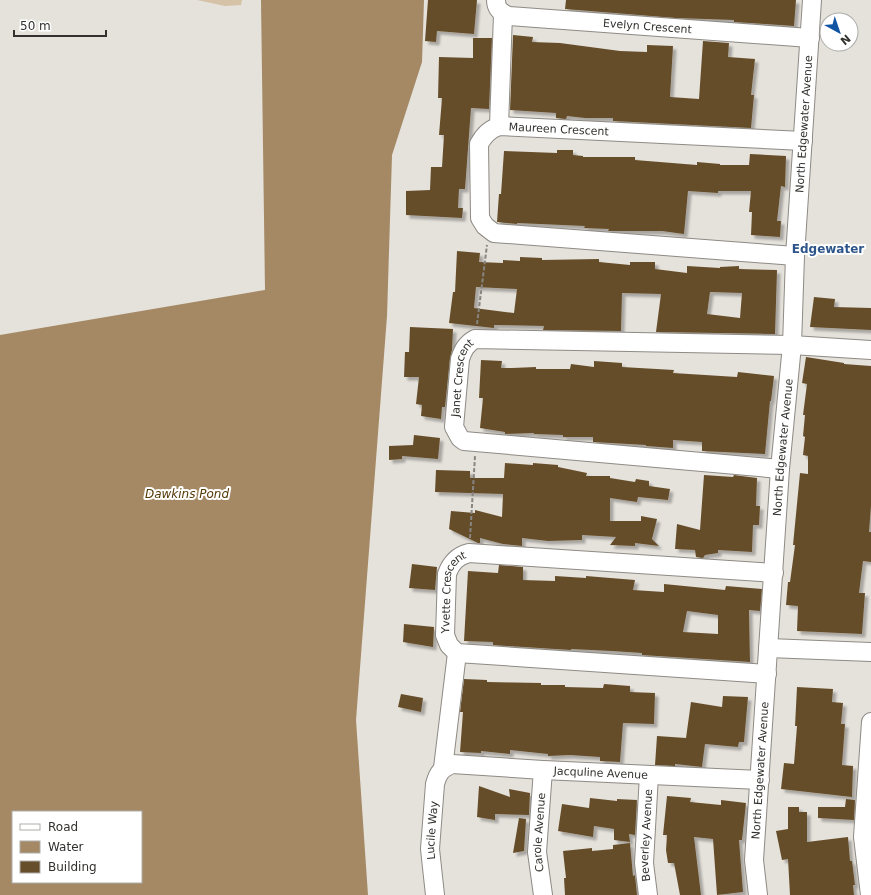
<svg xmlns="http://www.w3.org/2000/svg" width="871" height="895" font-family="'DejaVu Sans',sans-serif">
<defs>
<filter id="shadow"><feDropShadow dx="3.5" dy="3.5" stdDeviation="1" flood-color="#0004"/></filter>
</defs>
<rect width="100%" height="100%" fill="#e5e1db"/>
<path fill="#d6c2a6" d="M197,0H242L241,5L225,6Z"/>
<path fill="#a48964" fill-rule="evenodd" d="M261,0H424L422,62L392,155L387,316L356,720L368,895H0V335L265,290ZM13,812H141V882H13Z"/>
<path fill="#664e2a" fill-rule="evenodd" filter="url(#shadow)" d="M428,0H477L474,34L437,31L436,42L425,41Z
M566,0H796L794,26L734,22V20L676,18L565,9Z
M513,35L533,37L532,42L560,43L620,51L647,52V45L673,46L670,97L699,99L703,41L729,43L728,57L755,59L751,95H754L751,128L613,121V118H585L567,116L566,119L556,118V113L510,110Z
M473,38H492L489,109L471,108L465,189H459L458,208H463L462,218L406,215V191L430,190L431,167H442L444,135H439L442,98H438L439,57L473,58Z
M557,150H573V155L583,156V157H635V160L697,165V162L720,164V165H749L750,154L786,156L785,187L781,186L777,221H781L780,237L751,235L752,212H749L751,191H718V193L688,191L684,234L662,231H608L609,229L584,228L585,226L517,223V224L497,222L499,194H501L504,151L557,153Z
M457,251L480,253L479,262L503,263V260L520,261V257L542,258V260L599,259V262L630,265V262H655V269L687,273V266L720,268V267L739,266V269L777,270L775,334L656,332L661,294L622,293L621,331L543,330L544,326L494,325V328L449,323L453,292H455ZM476,287L517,289L514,313L474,308ZM710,292L742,293L740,318L707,314Z
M814,297L835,299L834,307L871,308V330L810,327Z
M410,327L453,329L452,350L450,358L445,407H442L441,419L421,416L422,405L416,404L419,377H404L405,352H409Z
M806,357L844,363V364L871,366V506L869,532H871V562L863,561L859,593H865L862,634L797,631L798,606L786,605L788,582H790L795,545H793L800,473L808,474V456L803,455L805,437L803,436L805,415H803L807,384L802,383Z
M481,360L502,361L501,368H512L536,367V369H570L571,364L594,367V361L622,363V367L674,370L673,373L737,377L738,372L774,376L771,401H770L765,454L702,451V442L673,440V448L646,446V445L593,442V437H563V435L534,434V433L505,434V432L480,428L483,398H479Z
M414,435L440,438L438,459L402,456V459L389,460V446L413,445Z
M505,463L533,465V463L558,465V467L587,473L586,476H610V478L635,482L636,479L649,481V486L670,489L668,500L638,497L637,502L610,498V521H641V516L657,519L652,539L659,546L635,543V546L610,545L616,537L582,535V540L548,541L522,538V546L503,544L480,538V543H478L449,529L451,511L475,513V510L502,517L503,494L435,492L436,470L470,471V478H504Z
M704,475L733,477L734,475L757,478L756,506H760L759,525H753L752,552L718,550V553L705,555L703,558L696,557L695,550L675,549L677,524L700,530Z
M412,564L437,567L435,590L409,588Z
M499,565L523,567V580L555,581V576L586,578V576L635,580L633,590L664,592V584L725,590L726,586L762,589L760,611L749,610L750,662L642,655V653L612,651L571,649V650L493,645V642L464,641L468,571L498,573ZM687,611L718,615V634L683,632Z
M404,624L434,627L433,647L403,642Z
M464,679L487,680V682L541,683V685H565V687L603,688L604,684L630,686V692L655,693L654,724L623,723L620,762L600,761V757L570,755L548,756V754L510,750V754L481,751V753L460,752L463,712H460Z
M797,687L833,689L832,702L843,703L841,724H845L842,765L853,766L852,797L781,789L784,763L794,764L797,726H795Z
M401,694L423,698L421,712L398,707Z
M723,696L748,697L744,742H739L738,747L705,744L702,767L675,764V766L655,765L657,736L686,738L691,702L722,707Z
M479,786L510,797L509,789L530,793L529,815L495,814V820L477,817Z
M667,796L691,798L690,802L721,805V800L746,803L742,840H739L743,892L717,895L713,839L694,837L701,895H680L674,863H668L666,850L667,835H663Z
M590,798L617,801V799L637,800L635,835L629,834L630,842L614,840V829L594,826L593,837L558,831L562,804L589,808Z
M846,799L855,800L854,820L818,818V807H845Z
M788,807H799V812H807V842L848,837L850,861H852L855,885H853L854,895H790L788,859L782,860L776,831L788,829Z
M519,818L526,819L524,851L513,853Z
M630,843L633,876L635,875L637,895H565L564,878H566L563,851L592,848V851L613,849V845Z"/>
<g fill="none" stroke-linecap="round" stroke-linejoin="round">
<g stroke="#8e8a85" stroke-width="20">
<g id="minor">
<path id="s1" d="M496,0C496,9 501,13 509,16L810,38"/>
<path d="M499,126L503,14"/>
<path id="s2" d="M795,256L494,233L485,226L480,218L479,144C484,135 489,130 499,126L803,141"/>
<path id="s3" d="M780,469L464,441L460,438L454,427L460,359C463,350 466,344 475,339L792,345L871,350"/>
<path d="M768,648L871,652"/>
<path id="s4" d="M767,674L457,653L449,645L445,635L447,574C451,563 457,556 469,553L774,573"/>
<path d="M443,768L457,653"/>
<path id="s5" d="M435,895L430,849L435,784C438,773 441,769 452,764L543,770L760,780"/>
<path id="s6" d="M543,895L537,852L543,770"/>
<path id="s7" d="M648,895L644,863L649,775"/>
<path id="s8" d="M758,895L754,860L780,469L792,345L795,256L812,0"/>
<path d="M870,895L863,837L871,722"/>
</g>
</g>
<path stroke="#888581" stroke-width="2" stroke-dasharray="4 2" stroke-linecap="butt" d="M477,324L487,245
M470,538L475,456"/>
<use href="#minor" stroke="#fff" stroke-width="18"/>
</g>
<g text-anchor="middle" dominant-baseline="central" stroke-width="4" stroke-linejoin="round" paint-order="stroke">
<g font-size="11" fill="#32312e" stroke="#fff">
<text stroke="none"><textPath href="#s1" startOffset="161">Evelyn Crescent</textPath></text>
<text stroke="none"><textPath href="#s8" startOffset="773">North Edgewater Avenue</textPath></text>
<text stroke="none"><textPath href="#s2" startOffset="484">Maureen Crescent</textPath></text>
<text stroke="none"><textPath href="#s3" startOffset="385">Janet Crescent</textPath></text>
<text stroke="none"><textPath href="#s8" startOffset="449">North Edgewater Avenue</textPath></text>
<text stroke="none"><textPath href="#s4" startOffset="378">Yvette Crescent</textPath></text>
<text stroke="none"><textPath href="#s8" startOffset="125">North Edgewater Avenue</textPath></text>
<text stroke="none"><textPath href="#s5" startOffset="288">Jacquline Avenue</textPath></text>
<text stroke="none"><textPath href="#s5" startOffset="65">Lucile Way</textPath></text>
<text stroke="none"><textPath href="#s6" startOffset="63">Carole Avenue</textPath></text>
<text stroke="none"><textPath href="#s7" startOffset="60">Beverley Avenue</textPath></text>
</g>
<g font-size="12" font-weight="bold" fill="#2d558b" stroke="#fff">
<text x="828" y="249">Edgewater</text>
</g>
<g font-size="12" font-style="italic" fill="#543805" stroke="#fff">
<text x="187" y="494">Dawkins Pond</text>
</g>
</g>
<rect x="12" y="811" width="130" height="72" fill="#ffffff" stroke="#adadab"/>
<rect x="20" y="824" width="20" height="6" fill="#ffffff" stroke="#adadab"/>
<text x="48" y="831" font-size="12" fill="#32312e">Road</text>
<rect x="20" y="841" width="20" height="12" fill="#a48964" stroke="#adadab"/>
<text x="48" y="851" font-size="12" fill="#32312e">Water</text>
<rect x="20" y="861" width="20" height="12" fill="#664e2a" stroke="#adadab"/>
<text x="48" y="871" font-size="12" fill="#32312e">Building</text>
<g transform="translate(839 32) rotate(140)"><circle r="19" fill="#ffffff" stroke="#adadab"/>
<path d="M0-3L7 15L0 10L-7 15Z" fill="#1254a4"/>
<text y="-6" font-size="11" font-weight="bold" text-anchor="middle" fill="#32312e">N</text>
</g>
<path d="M14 30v6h92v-6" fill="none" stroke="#32312e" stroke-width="2"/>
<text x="20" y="30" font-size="12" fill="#32312e" stroke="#ffffff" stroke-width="3" paint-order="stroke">50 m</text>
</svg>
